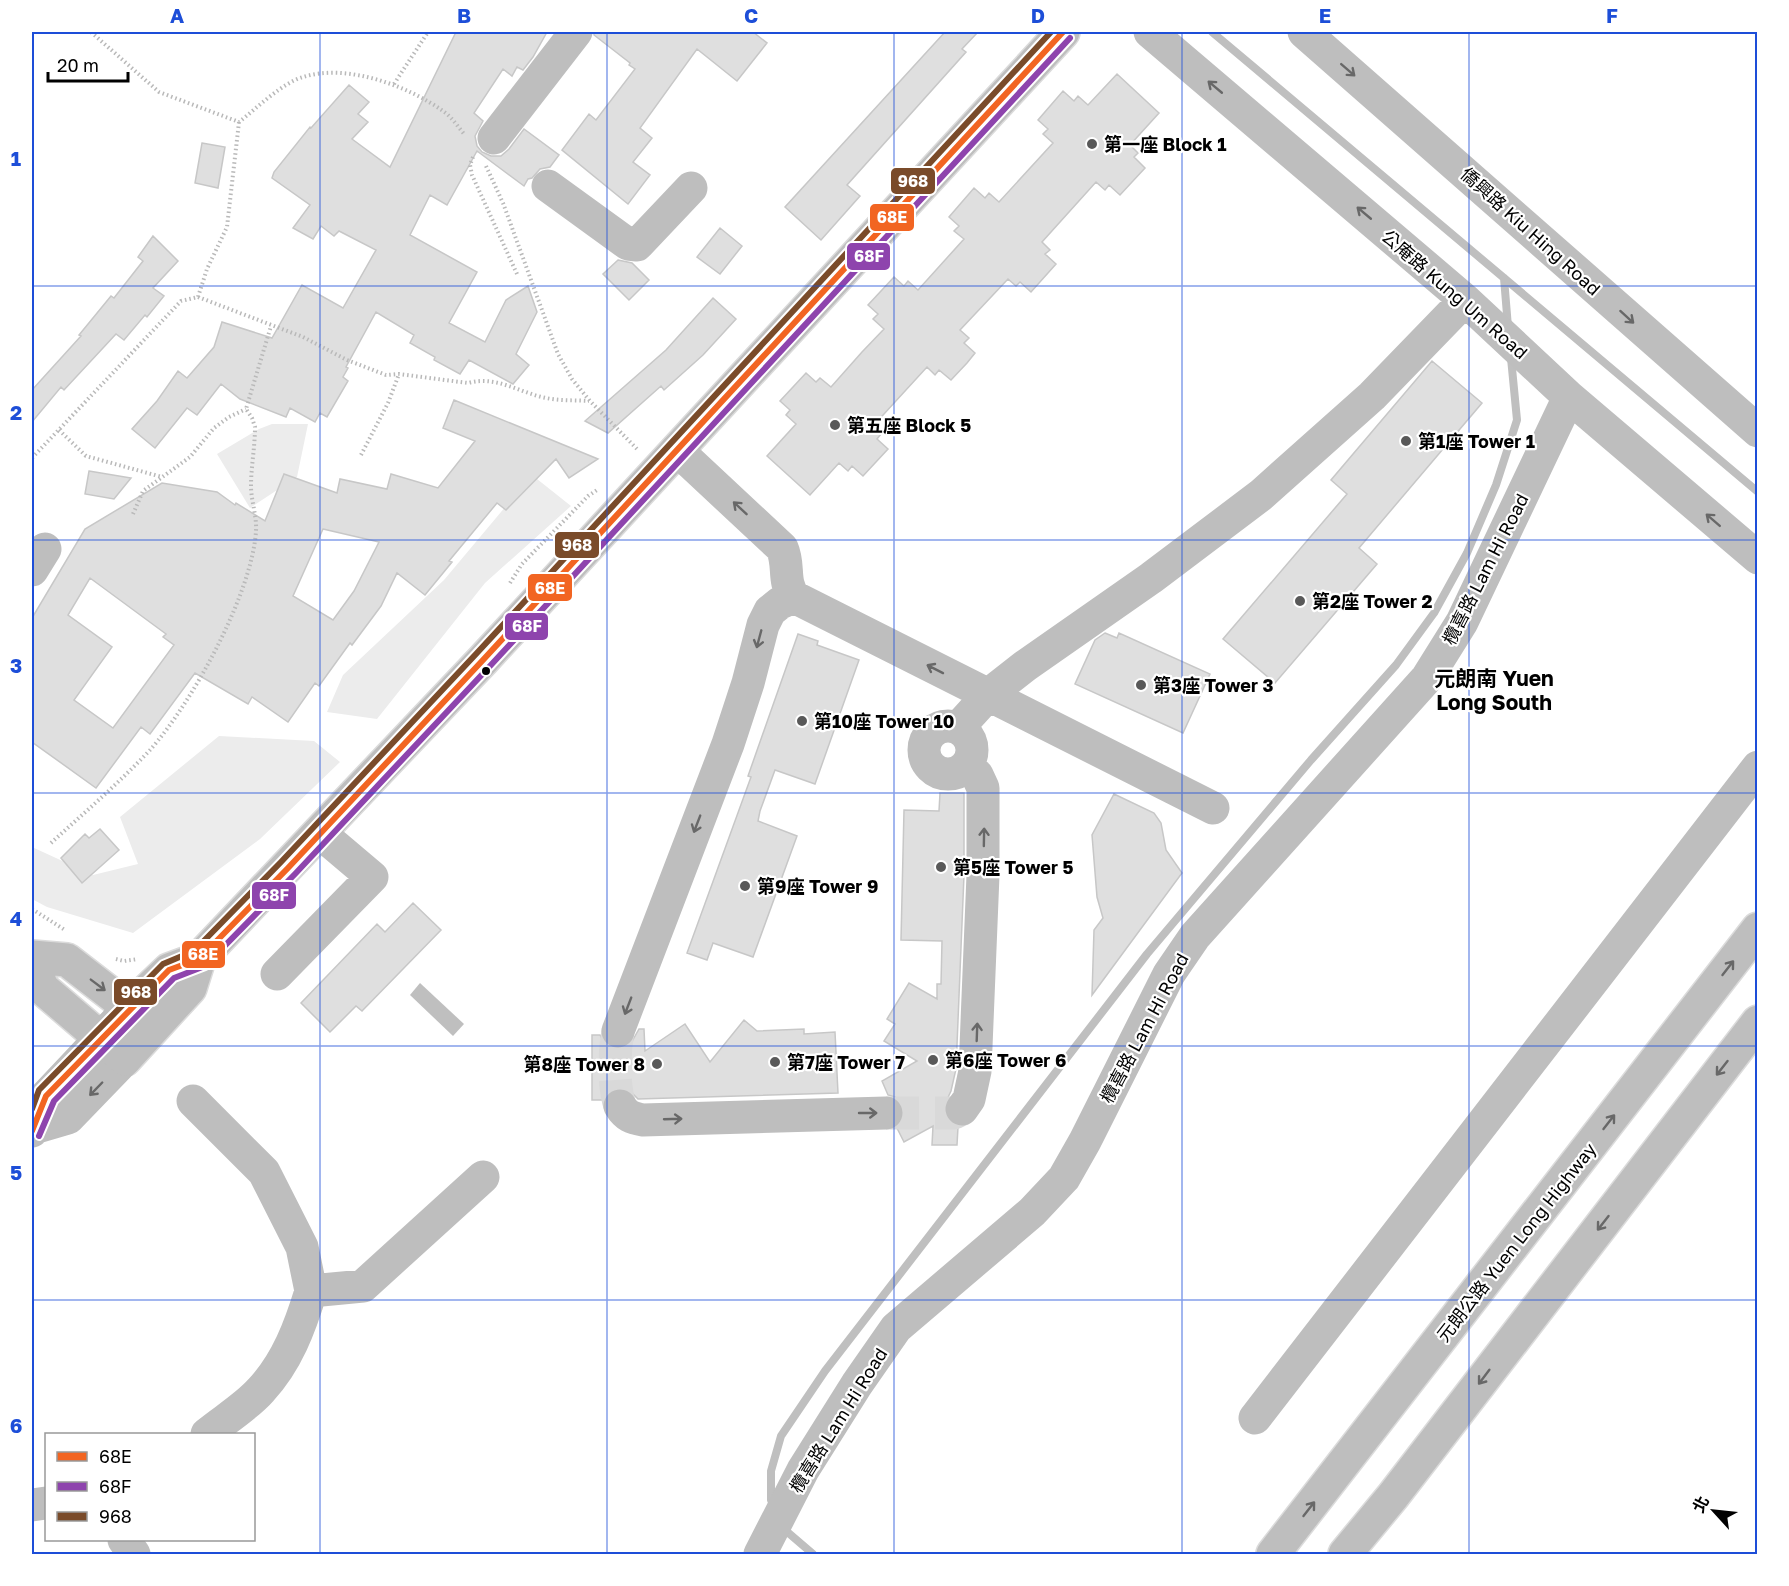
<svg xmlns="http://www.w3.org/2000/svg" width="1789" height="1586" font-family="'Golos Text','Noto Sans TC',sans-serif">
<rect width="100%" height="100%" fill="#fff"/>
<path fill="#ececec" d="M272,424H308L297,477L250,508L217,454L259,429Z
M532,475L571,506L485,583L377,719L327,712L343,675L444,580Z
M219,736L314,741L340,762L260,839L133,933L47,907L32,899V847L93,875L138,864L120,817Z"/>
<path fill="#bfbfbf" d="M420,983L464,1024L453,1036L410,995Z"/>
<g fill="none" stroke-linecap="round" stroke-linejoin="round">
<path stroke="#bfbfbf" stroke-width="8" d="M1212,32L1758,492
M1504,278L1508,327
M774,1506L771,1500V1471L781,1436L825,1371L1147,954L1311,760L1396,665L1434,613L1467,553L1496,485L1517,420L1511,358
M783,1526L785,1530L813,1554"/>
</g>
<path fill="#dfdfdf" stroke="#c7c7c7" stroke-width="1.5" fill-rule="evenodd" d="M456,32H547L533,57L523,70L517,67L512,76L503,69L474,113L483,121L475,136L477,146L482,152L491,156H501L509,149L524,129L559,155L550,167L540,169L532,178L528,179L524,186L477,151L447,205L430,195L410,235L477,272L449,323L485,342L506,300L528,286L537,312L516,354L529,365L513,384L469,360L460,374L434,360L435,357L410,343L414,335L376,312L346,367L348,368L343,377L348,381L327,417L320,413L315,422L290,408L286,417L240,399L221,384L197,415L187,408L155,448L132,429L157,401L178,371L187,378L214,347L222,322L272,338L302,285L343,308L376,250L339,231L334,236L321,226L313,239L293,228L310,205L272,178L274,172L310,127L311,128L349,85L369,102L358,114L368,122L352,139L390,167Z
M594,32H753L767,43L737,81L697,49L640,128L652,138L633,162L650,175L628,204L562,150L589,114L596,120L635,69L629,65L630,63L594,35Z
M945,32H978L962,49L966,52L847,185L860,196L821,240L785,207Z
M1117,74L1159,113L1130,145L1138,153L1134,157L1145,168L1120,195L1109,185L1105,190L1096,182L1042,242L1050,250L1045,254L1056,264L1031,292L1020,282L1016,286L1008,279L960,330L969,338L964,343L975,353L967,363L951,380L939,370L935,375L927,367L873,426L881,434L877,439L888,449L863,476L852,466L848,471L839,463L810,495L767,456L796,424L786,415L790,410L780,401L806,373L816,382L820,378L831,387L862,352L884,329L873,319L878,314L868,305L894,277L904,286L908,281L918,290L964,239L954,231L959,226L949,217L974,188L985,198L989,193L999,202L1053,143L1043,134L1048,129L1038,120L1063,91L1074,101L1078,96L1088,105Z
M202,143L225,147L218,188L195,183Z
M720,228L742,246L720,274L697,257Z
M153,236L178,261L153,288L164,296L147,317L145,315L124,340L116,334L64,390L61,387L32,422V390L81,336L79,335L111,296L114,298L143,261L138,257Z
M618,260L632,263L649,280L629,300L603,274Z
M713,298L736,319L703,355L664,390L661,386L608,433L585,421L666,350Z
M1432,361L1482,403L1359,548L1377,564L1275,683L1223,639L1347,494L1331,480Z
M454,400L598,459L569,478L556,459L506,510L497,503L449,561L452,562L425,595L397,573L381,606L352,645L350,643L319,686L315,683L288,722L252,697L248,704L195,673L150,734L141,727L96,788L32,742V618L85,529L162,483L217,492L235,505L236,503L265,521L284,474L337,493L340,479L387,489L391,474L438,488L475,441L443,428ZM323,529L379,542L354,591L333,620L293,596ZM90,578L166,634L163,637L174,645L113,728L74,700L112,647L68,615Z
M89,471L131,478L114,499L85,494Z
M1105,633L1117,638L1119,633L1210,674L1183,733L1075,684L1095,640Z
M798,634L818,641L817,645L859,660L815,784L775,770L760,811L758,821L797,836L753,957L713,943L707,960L687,953L751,777L748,776Z
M940,793H964V875L956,1069L951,1091L943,1108L945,1117L951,1124L958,1127L957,1145H932L933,1126L904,1142L897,1128L903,1121L905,1113L902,1104L895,1097L888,1095L882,1081L917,1061L884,1041L895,1024L887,1019L909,983L937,999V984H941L942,941L901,940L904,810L939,811Z
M1114,794L1154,813L1161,823L1166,850L1182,873L1092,995L1094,930L1103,918L1097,897L1092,835Z
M100,829L119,850L82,883L61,858L85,834L89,838Z
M413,903L441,930L362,1011L356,1006L330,1032L301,1003L377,924L385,932Z
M744,1020L757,1031L804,1029V1034L835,1032L838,1093L638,1099L629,1090L619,1087L609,1091L603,1100H592V1035H600L604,1043L611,1048L620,1050L630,1045L639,1029H644L645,1051L685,1024L710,1062Z"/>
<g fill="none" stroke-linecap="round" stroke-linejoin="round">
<path stroke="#d9d9d9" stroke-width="33" stroke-dasharray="33 16" stroke-linecap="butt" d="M618,1031C614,1054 613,1084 620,1106
M886,1113H954L962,1109"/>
<g stroke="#dbdbdb" stroke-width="36">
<path id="major" d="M32,957L67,960L129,1008L169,970L199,959L483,660L1063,32
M32,960L42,988L125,1059L190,988L199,959"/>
</g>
<g stroke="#dbdbdb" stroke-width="36">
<path id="highway" d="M1273,1554L1758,929
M1345,1554L1393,1496L1758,1022"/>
</g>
<path stroke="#b9b9b9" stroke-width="4" stroke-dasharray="1.5 3" stroke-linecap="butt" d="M91,32L159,92L239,122C257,108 282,83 303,77C347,63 408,86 443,111C452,117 458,127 465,135
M394,84L428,32
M473,157L470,165L472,175L517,274
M486,166L503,203L558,354L572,379L590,401L639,451
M198,297L303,337L347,360L386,375L399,374L468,383C496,375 520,393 546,398C560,401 575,400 589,401
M59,430L86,456L162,477
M361,455L388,403L399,374
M32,458L181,301L198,297L207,269L227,227L239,122
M133,514L143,491L190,457L214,428L229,417L246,409
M510,583L522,564L588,496L597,490
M51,843C84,813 119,783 150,750C192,703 252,594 256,531C257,516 251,501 251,486C251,467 255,447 255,427L252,418L246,409L271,326
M32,909L65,930
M116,959L124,961L138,959"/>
<path stroke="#bebebe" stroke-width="33" d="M1150,32L1465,300L1569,397L1758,558
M1304,32L1758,431
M494,138L576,32
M548,186L628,244L637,245L691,188
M677,450L782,548C790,566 782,580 794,597L1213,808
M32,570L45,549
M924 750a24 24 0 1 1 48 0a24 24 0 1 1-48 0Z
M958,728L988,695L1025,666L1151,578L1261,495L1372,396L1465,300
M277,974L372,877L320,833
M618,1031L728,744L748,683L763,625L770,611L780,603L794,597
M193,1101L264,1172L302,1247L311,1291
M620,1106C626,1116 632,1118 643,1120L886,1113
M962,1109L969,1099L975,1071L983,875V788L977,775L966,766
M34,1128L68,1118L125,1059
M32,1131L34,1128L46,1096L129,1008L150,1027
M1255,1418L1758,767
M207,1434C224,1420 246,1407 261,1390C287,1362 300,1327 311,1291L363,1286L483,1177
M32,1505L46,1503
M124,1540L134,1554
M760,1554L803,1470L857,1384L896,1328L1032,1212L1064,1178L1085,1141L1169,974L1195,936L1427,678L1462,622L1569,397"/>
<use href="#major" stroke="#bebebe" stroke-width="33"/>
<use href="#highway" stroke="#bebebe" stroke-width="33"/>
<g stroke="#fff" stroke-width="10">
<path id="bus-1" d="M32,1131L46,1096L169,970L199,959L288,868L483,660L1063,32"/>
</g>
<g stroke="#fff" stroke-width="10">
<path id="bus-2" d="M39,1136L54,1101L174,978L205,966L295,874L490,666L1070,38"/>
</g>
<g stroke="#fff" stroke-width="10">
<path id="bus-3" d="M32,1109L39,1090L163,964L194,951L281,862L476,654L1051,32"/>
</g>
<use href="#bus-1" stroke="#f26522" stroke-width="6"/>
<use href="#bus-2" stroke="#8e44ad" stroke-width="6"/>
<use href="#bus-3" stroke="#7a4b2a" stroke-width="6"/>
</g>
<defs><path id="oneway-shaft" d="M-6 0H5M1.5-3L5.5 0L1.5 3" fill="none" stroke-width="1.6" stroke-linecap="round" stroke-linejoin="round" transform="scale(1.5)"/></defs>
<g stroke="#686868">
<use href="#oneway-shaft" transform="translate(1348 70) rotate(41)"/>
<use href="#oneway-shaft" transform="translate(1215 87) rotate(-140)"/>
<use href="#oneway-shaft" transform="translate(1364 213) rotate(-140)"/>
<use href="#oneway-shaft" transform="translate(1627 317) rotate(42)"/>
<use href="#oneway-shaft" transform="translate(740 508) rotate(-137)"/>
<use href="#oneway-shaft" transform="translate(1713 520) rotate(-139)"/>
<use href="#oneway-shaft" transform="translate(759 639) rotate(105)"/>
<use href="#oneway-shaft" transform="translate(935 669) rotate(-153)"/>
<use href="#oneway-shaft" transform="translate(697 824) rotate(111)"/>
<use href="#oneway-shaft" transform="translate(984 837) rotate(-89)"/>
<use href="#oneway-shaft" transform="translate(1728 968) rotate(-52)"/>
<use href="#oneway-shaft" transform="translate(98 985) rotate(37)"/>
<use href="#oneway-shaft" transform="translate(628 1006) rotate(111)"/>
<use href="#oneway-shaft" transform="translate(977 1032) rotate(-88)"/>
<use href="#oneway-shaft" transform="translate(1722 1068) rotate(128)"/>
<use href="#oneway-shaft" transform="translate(96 1089) rotate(134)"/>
<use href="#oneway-shaft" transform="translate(868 1113)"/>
<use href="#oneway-shaft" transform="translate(673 1119) rotate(-2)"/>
<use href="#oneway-shaft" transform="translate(1609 1122) rotate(-52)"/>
<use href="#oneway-shaft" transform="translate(1603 1223) rotate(128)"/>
<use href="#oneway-shaft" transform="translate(1484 1377) rotate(127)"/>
<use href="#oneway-shaft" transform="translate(1309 1509) rotate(-52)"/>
</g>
<path fill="none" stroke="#1d4ed8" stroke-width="1.5" stroke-opacity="0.55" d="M320,32V1554M607,32V1554M894,32V1554M1182,32V1554M1469,32V1554M32,286H1758M32,540H1758M32,793H1758M32,1046H1758M32,1300H1758"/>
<g fill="#595959" stroke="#fff" stroke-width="2">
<circle cx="1092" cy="144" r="6"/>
<circle cx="835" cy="425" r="6"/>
<circle cx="1406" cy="441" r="6"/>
<circle cx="1300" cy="601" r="6"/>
<circle cx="1141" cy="685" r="6"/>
<circle cx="802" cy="721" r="6"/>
<circle cx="941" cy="867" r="6"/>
<circle cx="745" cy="886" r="6"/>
<circle cx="933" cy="1060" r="6"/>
<circle cx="775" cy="1062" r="6"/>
<circle cx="657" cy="1064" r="6"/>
</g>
<circle fill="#000" stroke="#fff" stroke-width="2" cx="486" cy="671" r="5"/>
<g text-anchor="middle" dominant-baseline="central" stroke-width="4.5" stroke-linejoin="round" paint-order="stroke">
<g font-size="18" font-weight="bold" fill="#000" stroke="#fff" text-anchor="start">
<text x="1104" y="144">第一座 Block 1</text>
<text x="847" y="425">第五座 Block 5</text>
<text x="1418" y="441">第1座 Tower 1</text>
<text x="1312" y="601">第2座 Tower 2</text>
<text x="1153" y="685">第3座 Tower 3</text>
<text x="814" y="721">第10座 Tower 10</text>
<text x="953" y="867">第5座 Tower 5</text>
<text x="757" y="886">第9座 Tower 9</text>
<text x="945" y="1060">第6座 Tower 6</text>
<text x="787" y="1062">第7座 Tower 7</text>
<text x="645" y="1064" text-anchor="end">第8座 Tower 8</text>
</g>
<g font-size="18" fill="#000" stroke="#fff">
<text transform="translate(1531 231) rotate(42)">僑興路 Kiu Hing Road</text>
<text transform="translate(1455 294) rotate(41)">公庵路 Kung Um Road</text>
<text transform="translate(1485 569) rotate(-63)">欖喜路 Lam Hi Road</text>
<text transform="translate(1144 1028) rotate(-62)">欖喜路 Lam Hi Road</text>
<text transform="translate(1516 1242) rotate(-52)">元朗公路 Yuen Long Highway</text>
<text transform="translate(838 1420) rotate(-58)">欖喜路 Lam Hi Road</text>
</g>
<g font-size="21" font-weight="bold" fill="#000" stroke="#fff">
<text x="1494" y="678">元朗南 Yuen<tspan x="1494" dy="24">Long South</tspan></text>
</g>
</g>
<g stroke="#fff" stroke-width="2">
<rect x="890" y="167" width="46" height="28" rx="6" fill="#7a4b2a"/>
<rect x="869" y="203" width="46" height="29" rx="6" fill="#f26522"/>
<rect x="846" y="242" width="45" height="29" rx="6" fill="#8e44ad"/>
<rect x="554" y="531" width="46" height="28" rx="6" fill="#7a4b2a"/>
<rect x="527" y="573" width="46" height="29" rx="6" fill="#f26522"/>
<rect x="504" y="612" width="45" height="29" rx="6" fill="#8e44ad"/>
<rect x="251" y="881" width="46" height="29" rx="6" fill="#8e44ad"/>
<rect x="181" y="940" width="45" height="29" rx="6" fill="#f26522"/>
<rect x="113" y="978" width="45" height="28" rx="6" fill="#7a4b2a"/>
</g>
<g font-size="16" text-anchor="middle" font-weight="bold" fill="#fff">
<text x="913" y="187">968</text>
<text x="892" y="223">68E</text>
<text x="869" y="262">68F</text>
<text x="577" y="551">968</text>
<text x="550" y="594">68E</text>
<text x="527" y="632">68F</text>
<text x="274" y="901">68F</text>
<text x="203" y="960">68E</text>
<text x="136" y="998">968</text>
</g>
<rect width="1789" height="1586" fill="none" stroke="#ffffff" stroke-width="66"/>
<rect x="45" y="1433" width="210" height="108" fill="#ffffff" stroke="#999999" stroke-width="1.5"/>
<rect x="57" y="1452" width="30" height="9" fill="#f26522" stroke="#999999" stroke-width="1.5"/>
<text x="99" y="1463" font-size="18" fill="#000000">68E</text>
<rect x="57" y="1482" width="30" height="9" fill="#8e44ad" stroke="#999999" stroke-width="1.5"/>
<text x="99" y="1493" font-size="18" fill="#000000">68F</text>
<rect x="57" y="1512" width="30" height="9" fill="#7a4b2a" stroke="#999999" stroke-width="1.5"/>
<text x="99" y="1523" font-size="18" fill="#000000">968</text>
<g transform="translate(1714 1511) rotate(297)" stroke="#ffffff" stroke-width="4.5" paint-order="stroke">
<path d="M0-4.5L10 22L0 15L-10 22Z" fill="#000000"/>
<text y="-9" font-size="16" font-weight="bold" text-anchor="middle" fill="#000000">北</text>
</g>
<path d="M48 72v9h80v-9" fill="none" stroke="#000000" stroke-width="3"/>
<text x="57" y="72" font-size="18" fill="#000000" stroke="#ffffff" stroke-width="4.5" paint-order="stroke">20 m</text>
<rect x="33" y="33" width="1723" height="1520" fill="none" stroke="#1d4ed8" stroke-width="2"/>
<g font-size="20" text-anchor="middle" font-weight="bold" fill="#1d4ed8">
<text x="177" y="23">A</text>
<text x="464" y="23">B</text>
<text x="751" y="23">C</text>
<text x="1038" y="23">D</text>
<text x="1325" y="23">E</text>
<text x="1612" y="23">F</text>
<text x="16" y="166">1</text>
<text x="16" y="420">2</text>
<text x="16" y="673">3</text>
<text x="16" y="926">4</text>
<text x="16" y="1180">5</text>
<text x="16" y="1433">6</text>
</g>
</svg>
